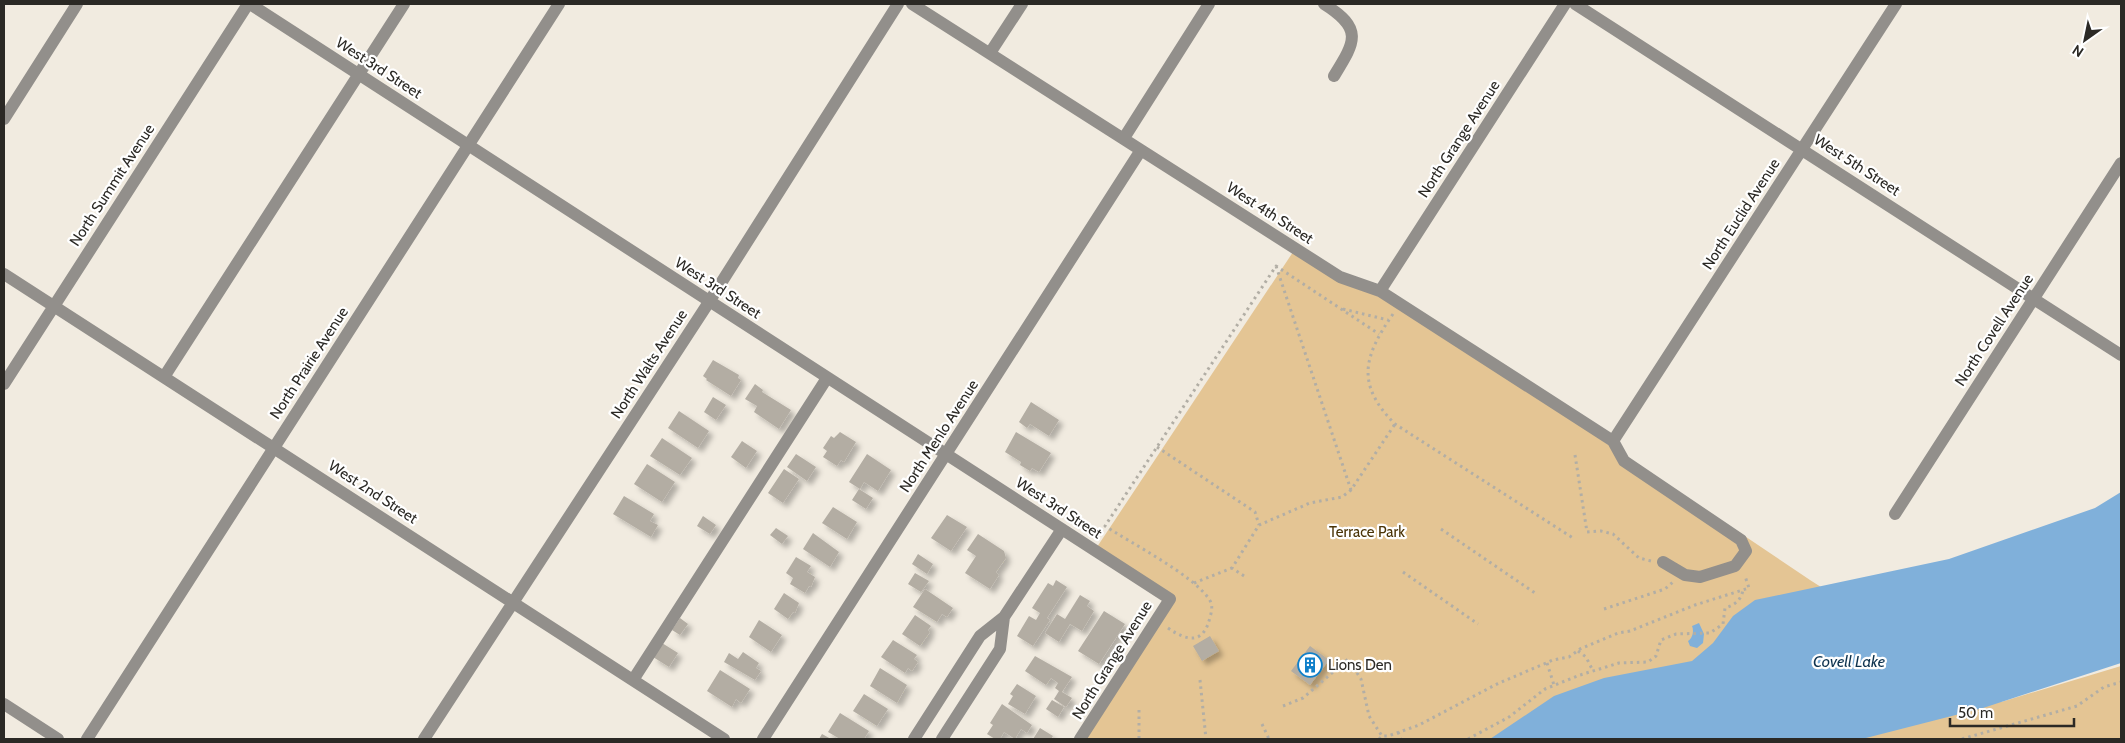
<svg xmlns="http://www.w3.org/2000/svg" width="2125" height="743" font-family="Cabin,sans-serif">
<defs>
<filter id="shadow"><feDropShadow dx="4.5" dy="4.5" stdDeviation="2.5" flood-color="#0004"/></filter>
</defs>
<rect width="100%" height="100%" fill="#f1ebe0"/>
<path fill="#e4c594" d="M1295,249L1380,291L1810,580L2001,702L2121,666V739H1080L1170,599L1095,550Z"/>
<path fill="#80b0da" d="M2121,492V663L1983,708L1862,739H1490L1554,696L1604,678L1692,661L1713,643L1733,616L1755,600L1949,559L2095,508Z
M1699,623L1704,634L1703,643L1697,648L1690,646L1688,641C1693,638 1694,630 1692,626Z"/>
<path fill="#b3ada3" filter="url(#shadow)" d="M713,360L739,375L738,378L741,380L731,396L706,380L707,379L703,376Z
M755,384L763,390L762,392L791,410L779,429L754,412L757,406L745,399Z
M713,397L726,405L716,420L704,412Z
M1031,402L1059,420L1049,436L1030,424L1027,428L1019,422Z
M679,411L709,431L698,448L668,428Z
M840,432L856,442L844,462L841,460L837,466L823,457L827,451L823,448L831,436L834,438Z
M1016,432L1051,453L1039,472L1032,468L1030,471L1020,465L1021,462L1005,452Z
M662,438L692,458L680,475L650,456Z
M742,441L757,451L746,468L731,457Z
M796,454L816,467L807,481L787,467Z
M867,454L891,470L878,491L864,482L860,489L849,482Z
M647,464L675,482L662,502L634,484Z
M784,469L799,479L783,503L768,493Z
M859,489L873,498L866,509L852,500Z
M624,496L654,514L650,521L658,525L651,537L613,514Z
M833,507L857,522L847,539L822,523Z
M947,515L967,527L951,551L931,538Z
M703,516L716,525L710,534L697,526Z
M776,528L788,536L782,544L770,535Z
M813,533L839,552L830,567L803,549Z
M978,534L1004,551L1006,558L996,572L999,575L990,589L965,573L976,556L967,550Z
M918,554L933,564L927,574L912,564Z
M796,557L811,566L807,572L815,577L811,587L809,586L805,593L790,584L793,578L786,573Z
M915,573L929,581L921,592L908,584Z
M1056,580L1067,587L1047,618L1050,620L1033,646L1017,636L1029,616L1036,620L1040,613L1032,608L1048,583L1053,586Z
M925,589L953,608L947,617L942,614L937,622L913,607Z
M784,593L799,603L795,613L793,612L788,619L774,609Z
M1080,595L1090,601L1087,606L1094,611L1082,631L1070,624L1059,642L1045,633L1057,614L1065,619Z
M1104,611L1125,624L1099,664L1078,651Z
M915,615L931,626L928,630L930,632L920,646L902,634Z
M680,618L688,624L680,635L672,630Z
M759,620L782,635L771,652L749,637Z
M1210,636L1219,651L1202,661L1193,646Z
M893,640L917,655L914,659L918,662L912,671L908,668L905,673L881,657Z
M662,643L678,653L669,667L653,657Z
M1310,646L1329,660L1310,685L1291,671Z
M743,652L759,663L756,668L761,671L755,680L724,662L729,653L738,659Z
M1035,656L1072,677L1062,692L1072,698L1066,707L1054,699L1059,691L1055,688L1058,683L1051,678L1046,685L1025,671Z
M880,668L907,685L897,703L870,686Z
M720,670L750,689L741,703L736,699L732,707L707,691Z
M1017,684L1036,696L1025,714L1008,704L1013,696L1010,694Z
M864,694L888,709L877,726L853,711Z
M1052,700L1064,707L1058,717L1046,709Z
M1002,704L1032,725L1027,733L1021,729L1015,739L1004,732L1000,739H995L987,734L993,725L990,723Z
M840,713L869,731L864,739H840L828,732Z
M1040,728L1053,736L1051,739H1033Z
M822,734L831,739H819Z"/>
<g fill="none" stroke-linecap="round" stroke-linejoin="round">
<path stroke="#b2aea5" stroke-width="3" stroke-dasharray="2.5 4" stroke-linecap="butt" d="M1276,266L1351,490
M1343,309L1388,320
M1393,314C1364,356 1355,384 1395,424L1573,538
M1157,447L1255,512L1259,525
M1575,455L1587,532L1601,531L1613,534L1639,558L1651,561
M1441,529L1535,593
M1403,572L1478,624
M1244,576L1232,568L1259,525L1310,503L1342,497L1351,490L1395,424
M1194,583L1232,568
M1604,609L1665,589L1673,582
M1168,628C1188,642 1204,644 1210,617C1212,611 1213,604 1209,599C1193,575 1131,543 1105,526L1276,266L1379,334
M1578,651L1586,657L1593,671
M1547,663L1554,685
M1200,680L1206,739
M1283,706L1303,698L1348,659L1361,679L1369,716L1382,736
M1139,710V739
M1262,724L1269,739
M1398,732L1401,739
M1379,739L1382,736H1388L1419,725L1497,684L1553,660L1569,657L1580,649L1618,633L1630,631L1695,605L1749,588L1745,576
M1468,739L1509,717L1545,689L1580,675L1619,663L1648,662L1656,656L1661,640L1676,634L1710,633L1723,624L1725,608C1735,605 1741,600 1743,590
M1962,739L2077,706L2104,687L2121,682"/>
<path stroke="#928f8b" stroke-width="12" d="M250,4L1170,599L1080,739
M912,4L1340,277L1380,291L1613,441L1624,461L1741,540L1746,551L1735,566L1700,577L1685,575L1663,562
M1324,4C1364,29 1355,42 1334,76
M1575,4L2121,355
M990,53L1022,4
M4,119L77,4
M1124,138L1209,4
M4,274L724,739
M1380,291L1565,4
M164,377L404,4
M4,384L248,4
M1613,441L1896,4
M1895,514L2121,163
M633,680L827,378
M4,704L58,739
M87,739L559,4
M424,739L709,302L898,4
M763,739L1141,150
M914,739L980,636L1004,617L1062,529
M942,739L1000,649L1004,617"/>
</g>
<defs>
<g id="building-ring" transform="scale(1.25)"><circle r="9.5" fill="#fff" stroke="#1080ca" stroke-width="1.5"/><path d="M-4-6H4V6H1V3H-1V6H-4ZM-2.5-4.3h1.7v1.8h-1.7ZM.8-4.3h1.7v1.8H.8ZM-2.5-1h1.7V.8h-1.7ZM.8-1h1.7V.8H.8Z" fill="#1080ca"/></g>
</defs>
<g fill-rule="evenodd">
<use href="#building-ring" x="1310" y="665"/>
</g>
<g text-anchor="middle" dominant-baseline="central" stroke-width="4.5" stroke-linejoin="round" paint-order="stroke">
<g font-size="15" fill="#2b2925" stroke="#fff">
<text transform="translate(379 68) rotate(33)">West 3rd Street</text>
<text transform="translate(1459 139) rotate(-57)">North Grange Avenue</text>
<text transform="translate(1857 165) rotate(33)">West 5th Street</text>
<text transform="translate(112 185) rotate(-57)">North Summit Avenue</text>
<text transform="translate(1270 213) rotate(33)">West 4th Street</text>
<text transform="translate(1741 214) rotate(-57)">North Euclid Avenue</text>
<text transform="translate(718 288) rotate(33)">West 3rd Street</text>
<text transform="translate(1994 330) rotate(-57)">North Covell Avenue</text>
<text transform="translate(309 363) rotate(-57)">North Prairie Avenue</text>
<text transform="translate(649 364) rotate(-57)">North Walts Avenue</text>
<text transform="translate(939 436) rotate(-57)">North Menlo Avenue</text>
<text transform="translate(373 492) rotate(33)">West 2nd Street</text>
<text transform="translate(1059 508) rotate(33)">West 3rd Street</text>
<text transform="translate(1112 660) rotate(-58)">North Grange Avenue</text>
</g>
<g font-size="15" fill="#4a3407" stroke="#fff">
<text x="1367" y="532">Terrace Park</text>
</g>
<g font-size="15" fill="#2b2925" stroke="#fff" text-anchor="start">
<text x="1328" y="665">Lions Den</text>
</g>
<g font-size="16" font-style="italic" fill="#0e334f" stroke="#fff">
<text x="1849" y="661">Covell Lake</text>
</g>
</g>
<rect width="2125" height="743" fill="none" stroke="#2b2925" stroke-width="10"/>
<g transform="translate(2085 40) rotate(213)" stroke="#ffffff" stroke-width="4" paint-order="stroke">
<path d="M0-4L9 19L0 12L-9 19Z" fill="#2b2925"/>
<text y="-8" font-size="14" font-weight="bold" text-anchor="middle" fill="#2b2925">N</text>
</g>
<path d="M1950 718v8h124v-8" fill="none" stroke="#2b2925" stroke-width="2.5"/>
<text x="1958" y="718" font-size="15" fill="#2b2925" stroke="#ffffff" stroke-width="4" paint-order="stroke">50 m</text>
</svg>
